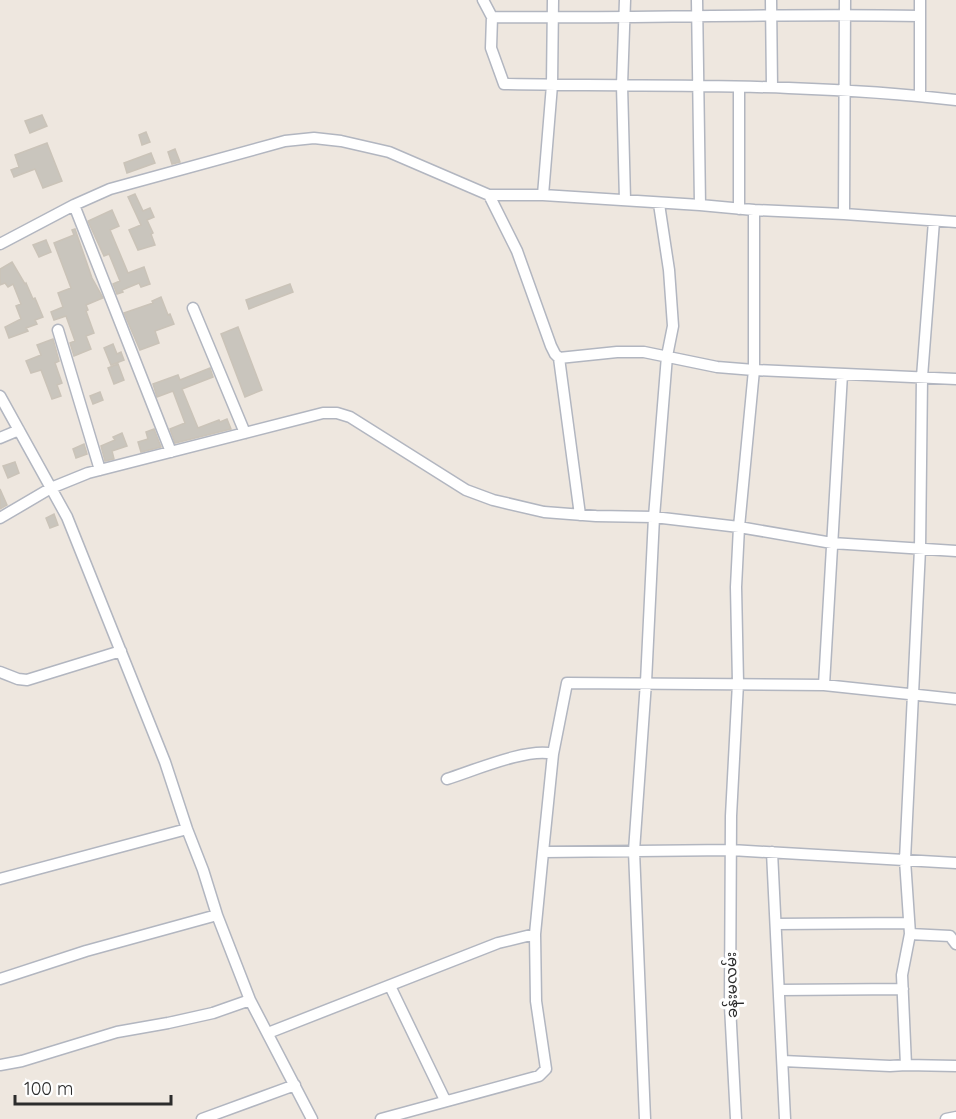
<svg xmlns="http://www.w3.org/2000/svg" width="956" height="1119" font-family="Quicksand,'Noto Sans Myanmar',sans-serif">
<rect width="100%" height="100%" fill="#eee7df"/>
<path fill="#c9c5bd" stroke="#cac3b8" stroke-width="1.5" d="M42,115L47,126L30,133L25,121Z
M146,132L150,142L142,145L139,135Z
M47,143L62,181L43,188L35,169L14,177L11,170L19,167L15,155Z
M175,149L180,162L172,164L168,152Z
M151,153L155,163L127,173L124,163Z
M135,194L143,211L150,208L154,217L147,220L153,233L151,234L155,245L138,250L129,230L141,225L128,197Z
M112,210L119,226L110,230L128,273L144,267L150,284L141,287L139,283L122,290L123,292L117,294L113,284L120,281L109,254L104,256L88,221Z
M75,229L92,278L103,298L86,305L88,310L86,311L94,333L86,336L91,349L74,356L70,343L75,341L66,316L54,320L51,312L63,307L58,293L71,288L54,243L74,235L72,230Z
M46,240L51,252L39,257L33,245Z
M12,262L25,284L26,283L33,299L35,298L43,317L35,320L37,324L26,328L28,331L9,338L5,327L21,319L16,306L21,304L13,284L8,287L5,283L0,285V269Z
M290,284L293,292L249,309L246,300Z
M161,297L168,315L170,314L174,324L155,331L159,343L140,350L124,313L153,303L152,301Z
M238,327L262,390L245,397L221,334Z
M53,339L59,361L55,363L62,383L57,385L61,396L52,399L41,370L31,373L26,361L41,355L37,345Z
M113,344L117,354L121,352L124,360L111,365L104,348Z
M118,364L124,380L114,384L108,368Z
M210,368L213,377L182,389L198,428L219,420L220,422L227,419L231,429L175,443L170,429L185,423L173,391L157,397L153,384L178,375L180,380Z
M100,392L103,400L93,404L90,396Z
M154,429L161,447L141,452L138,442L148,439L146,432Z
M122,433L127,446L112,451L114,459L105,461L101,446L115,440L113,437Z
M84,444L87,454L76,458L73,449Z
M15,462L19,473L8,478L3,466Z
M0,489L7,505L0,509Z
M54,514L58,525L50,528L46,518Z"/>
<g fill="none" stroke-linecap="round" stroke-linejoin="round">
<g stroke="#b2b6c0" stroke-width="13">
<path id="minor" d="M483,0L492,17L491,48L504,84C655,87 806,82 956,100
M553,0L552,85L543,195L700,205L754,210
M697,0L700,205
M771,0L772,87
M845,0L844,214L956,222
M492,17C635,19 777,13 920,16
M739,87V209
M920,96V0
M489,195L517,251L551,346L555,354L559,358L617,352H644L717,367L754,370V210L844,214
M625,200L622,85L625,0
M74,205L171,452
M0,244L74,205L110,189L285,141L314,138L341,141L389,152L489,195H543
M193,308L245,433
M58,330L100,470
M559,358L580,515
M0,396L67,517L165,762L187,829L203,870L217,915L86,951L0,979
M0,438L19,430
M0,518L51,488L88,473L323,413H337L350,417L466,490L493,500L544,512L596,516L654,517L739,527L832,543L956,551
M0,672L18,679L27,680L121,651
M824,685L842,374
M447,779C473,771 528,747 553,754
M543,852L553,754L567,683L824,685L956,699
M772,852L785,1119
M0,879L187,829
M217,915L250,1000L312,1119
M776,924L909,923
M910,934L950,936L956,944
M390,986L445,1100
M779,990L903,989
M268,1033L498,943L535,934
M783,1061L890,1066L906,1065L902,975L910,934L905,860L920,549L922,377L934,221
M0,1065L22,1061L117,1032L168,1023L213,1013L250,1000
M906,1065L956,1066
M202,1119L295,1085
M381,1119L539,1076L546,1069L536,1001L535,934L543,852L731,850L956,863
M645,1119L634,851L646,682L654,517L667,356L673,326L669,270L659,204
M736,1119L730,1006L731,816L738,683L736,587L739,527L754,370L956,379
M946,1119L956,1117"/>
</g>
<use href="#minor" stroke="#fff" stroke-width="10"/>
</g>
<g text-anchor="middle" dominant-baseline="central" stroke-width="6" stroke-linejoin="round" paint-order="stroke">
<g font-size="15" fill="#2c2c2c" stroke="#fff">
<text transform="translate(731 985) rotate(-91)">ခန်းမလမ်း</text>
</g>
</g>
<path d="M15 1095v9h156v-9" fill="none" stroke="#2c2c2c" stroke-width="3"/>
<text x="24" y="1095" font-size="18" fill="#2c2c2c" stroke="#ffffff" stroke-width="4.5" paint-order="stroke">100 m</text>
</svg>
